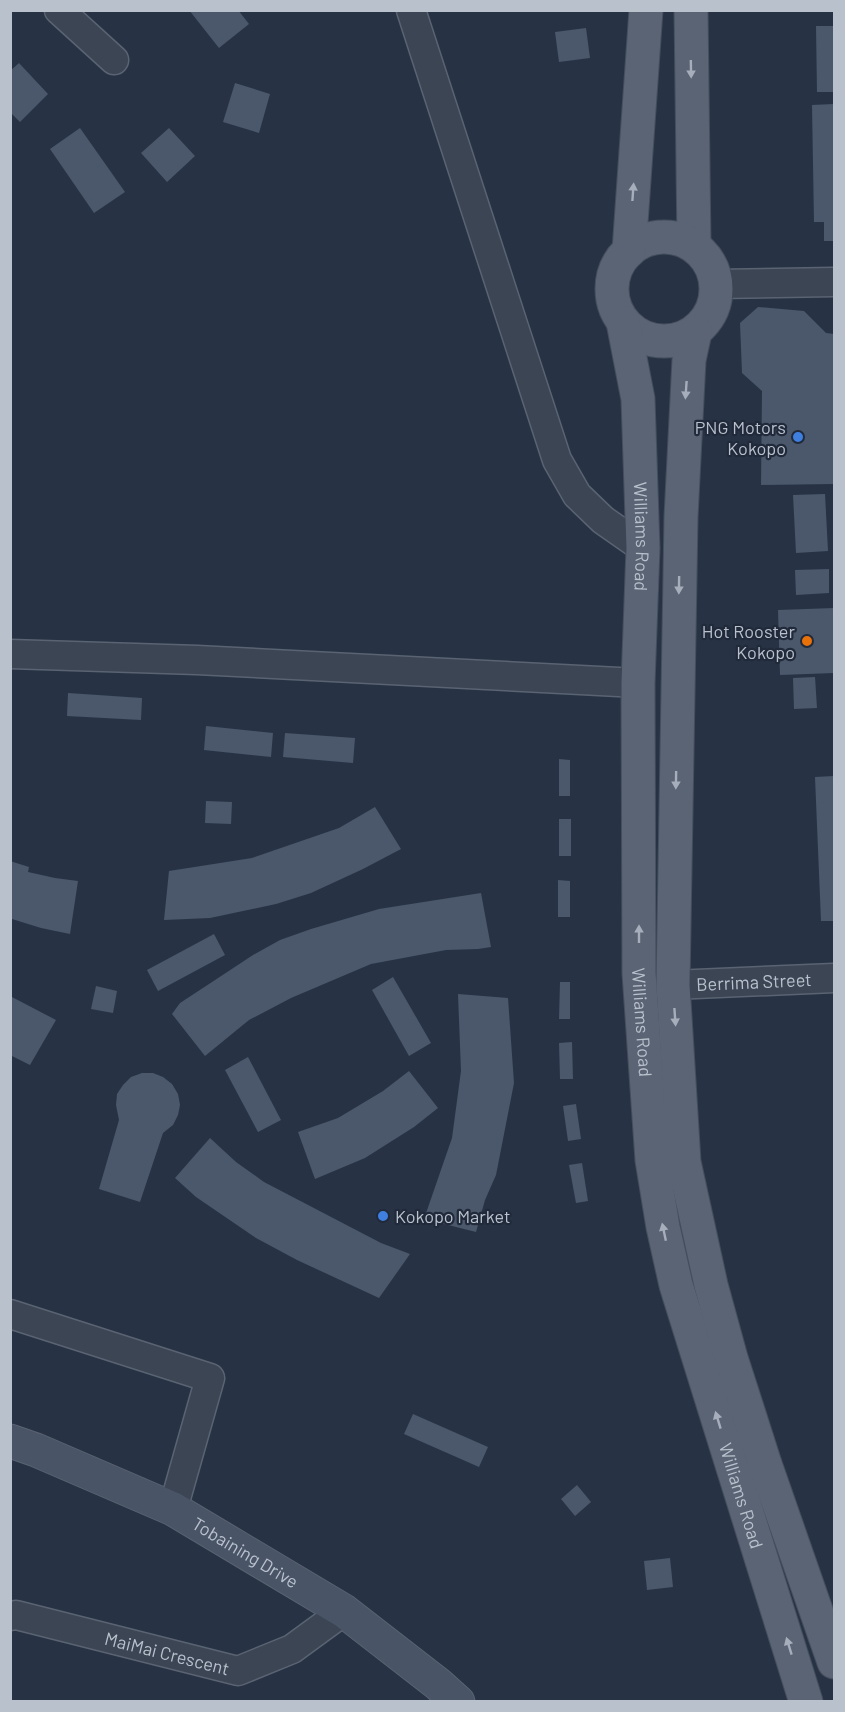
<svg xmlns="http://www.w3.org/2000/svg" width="845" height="1712" font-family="Barlow,sans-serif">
<rect width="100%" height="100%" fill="#273345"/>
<path fill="#4b576b" d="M189,10H238L249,24L219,48Z
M816,26H834V92H817Z
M586,28L590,58L559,62L555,32Z
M19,63L48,94L20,122L10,112V71Z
M235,83L270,94L259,133L223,122Z
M834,104V241H824V222H814L812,105Z
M80,128L125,192L94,213L50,149Z
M169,128L195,156L167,182L141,153Z
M758,307L804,311L826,333L834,334V484L761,485L762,391L742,373L740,323Z
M825,494L828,551L796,553L793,495Z
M829,569V593L796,595L795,570Z
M834,608V673L780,675L778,610Z
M815,677L817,708L794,709L793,678Z
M68,693L142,698L141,720L67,716Z
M206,726L273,733L271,757L204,750Z
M285,733L355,738L353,763L283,757Z
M559,759L570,760V796H559Z
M834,776V921H821L815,777Z
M206,801L232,802L231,824L205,823Z
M375,807L401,849L363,869L311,893L276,904L210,918L164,920L169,871L252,858L339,828Z
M559,819H571V856H559Z
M10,861L29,867L28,872L55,878L78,881L70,934L41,928L12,919V923H10Z
M558,880L570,881V917H558Z
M481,893L491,947L478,949L446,950L371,964L291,998L249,1020L205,1056L172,1014L180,1003L209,984L253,955L280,940L311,929L379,909Z
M214,934L225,955L158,991L147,970Z
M393,977L431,1043L409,1056L372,990Z
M560,982H570V1019H559Z
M96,986L117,991L113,1013L91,1009Z
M458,994L508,998L514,1083L496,1175L485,1200L476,1232L424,1219L452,1138L461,1071Z
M10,996L56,1020L30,1065L10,1055Z
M572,1042L573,1079H560L559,1043Z
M248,1057L281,1120L258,1132L225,1070Z
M409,1071L438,1108L414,1127L365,1158L315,1179L298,1132L338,1118L383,1091Z
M142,1073H153L163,1077L172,1084L178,1094L180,1105L178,1115L173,1125L163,1133L140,1202L99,1189L119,1120L116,1105L117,1094L123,1085L131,1077Z
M576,1104L581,1139L568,1141L563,1106Z
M210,1138L236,1162L264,1182L381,1243L410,1254L379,1298L297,1260L256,1238L196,1197L175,1178Z
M582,1163L588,1201L576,1203L569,1165Z
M413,1414L488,1447L479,1467L404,1434Z
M577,1485L591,1502L575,1516L561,1499Z
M670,1558L673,1587L647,1590L644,1561Z"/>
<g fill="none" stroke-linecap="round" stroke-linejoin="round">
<g stroke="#5a6371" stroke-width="31">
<g id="street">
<path d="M59,10L114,60"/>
<path d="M411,10L557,460L577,495L603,520L643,548"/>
<path d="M716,284L834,282"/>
<path d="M10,654L197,660L638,683"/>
<path id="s1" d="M673,985L834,978"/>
<path d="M10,1314L210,1378L173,1509"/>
<path id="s2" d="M10,1616L16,1615L238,1671L292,1649L344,1611"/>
</g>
</g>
<g stroke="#5a6371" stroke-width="35">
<g id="secondary">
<path id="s3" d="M10,1441L36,1450L173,1509L344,1611L438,1684L458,1702"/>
</g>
</g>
<g stroke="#454e5d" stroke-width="35">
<g id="primary">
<path d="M691,10L694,245"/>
<circle cx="664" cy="289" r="52"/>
<path d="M629,251L646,10"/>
<path id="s4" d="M623,322L638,399L643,548L638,683L639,973L652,1160L663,1227L676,1285L806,1702"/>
<path d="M695,332L689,360L681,517L673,985L684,1162L711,1285L731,1358L765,1464L834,1662"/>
</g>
</g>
<use href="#street" stroke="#3b4554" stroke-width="28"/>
<use href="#secondary" stroke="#495467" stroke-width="33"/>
<use href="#primary" stroke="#5a6474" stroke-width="33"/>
</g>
<defs><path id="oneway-solid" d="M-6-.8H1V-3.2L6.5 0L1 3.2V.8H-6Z" transform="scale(1.5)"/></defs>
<g fill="#a6aebb">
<use href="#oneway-solid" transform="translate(691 69) rotate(89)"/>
<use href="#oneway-solid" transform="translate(633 192) rotate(-86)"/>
<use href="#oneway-solid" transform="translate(686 390) rotate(94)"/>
<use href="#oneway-solid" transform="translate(679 585) rotate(91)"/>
<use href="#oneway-solid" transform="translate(676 780) rotate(91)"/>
<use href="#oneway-solid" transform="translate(639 934) rotate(-90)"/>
<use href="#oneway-solid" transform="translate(675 1017) rotate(86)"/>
<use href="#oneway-solid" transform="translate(664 1232) rotate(-102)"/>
<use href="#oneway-solid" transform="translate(718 1420) rotate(-107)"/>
<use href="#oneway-solid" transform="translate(789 1646) rotate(-107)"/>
</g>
<g fill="#3f7fe0" stroke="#202a3a" stroke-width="2">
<circle cx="798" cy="437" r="6"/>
<circle cx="383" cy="1216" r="6"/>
</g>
<circle fill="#e8710a" stroke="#202a3a" stroke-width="2" cx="807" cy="641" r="6"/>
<g text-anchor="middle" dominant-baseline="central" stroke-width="4.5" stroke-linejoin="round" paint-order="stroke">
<g font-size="18" fill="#b9c1cd" stroke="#202a3a" text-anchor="end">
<text x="786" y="427">PNG Motors<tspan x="786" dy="21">Kokopo</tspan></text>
<text x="795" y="631">Hot Rooster<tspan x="795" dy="21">Kokopo</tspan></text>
<text x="395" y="1216" text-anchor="start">Kokopo Market</text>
</g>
<g font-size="18" fill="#b9c1cd" stroke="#202a3a">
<text stroke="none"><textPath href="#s4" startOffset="216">Williams Road</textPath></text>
<text stroke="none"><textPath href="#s1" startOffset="81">Berrima Street</textPath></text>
<text stroke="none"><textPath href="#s4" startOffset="702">Williams Road</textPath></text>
<text stroke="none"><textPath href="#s4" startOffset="1188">Williams Road</textPath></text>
<text stroke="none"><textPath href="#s3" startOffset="261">Tobaining Drive</textPath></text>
<text stroke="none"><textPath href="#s2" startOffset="162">MaiMai Crescent</textPath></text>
</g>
</g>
<rect width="845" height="1712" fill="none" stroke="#b9c1cd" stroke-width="24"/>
</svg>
